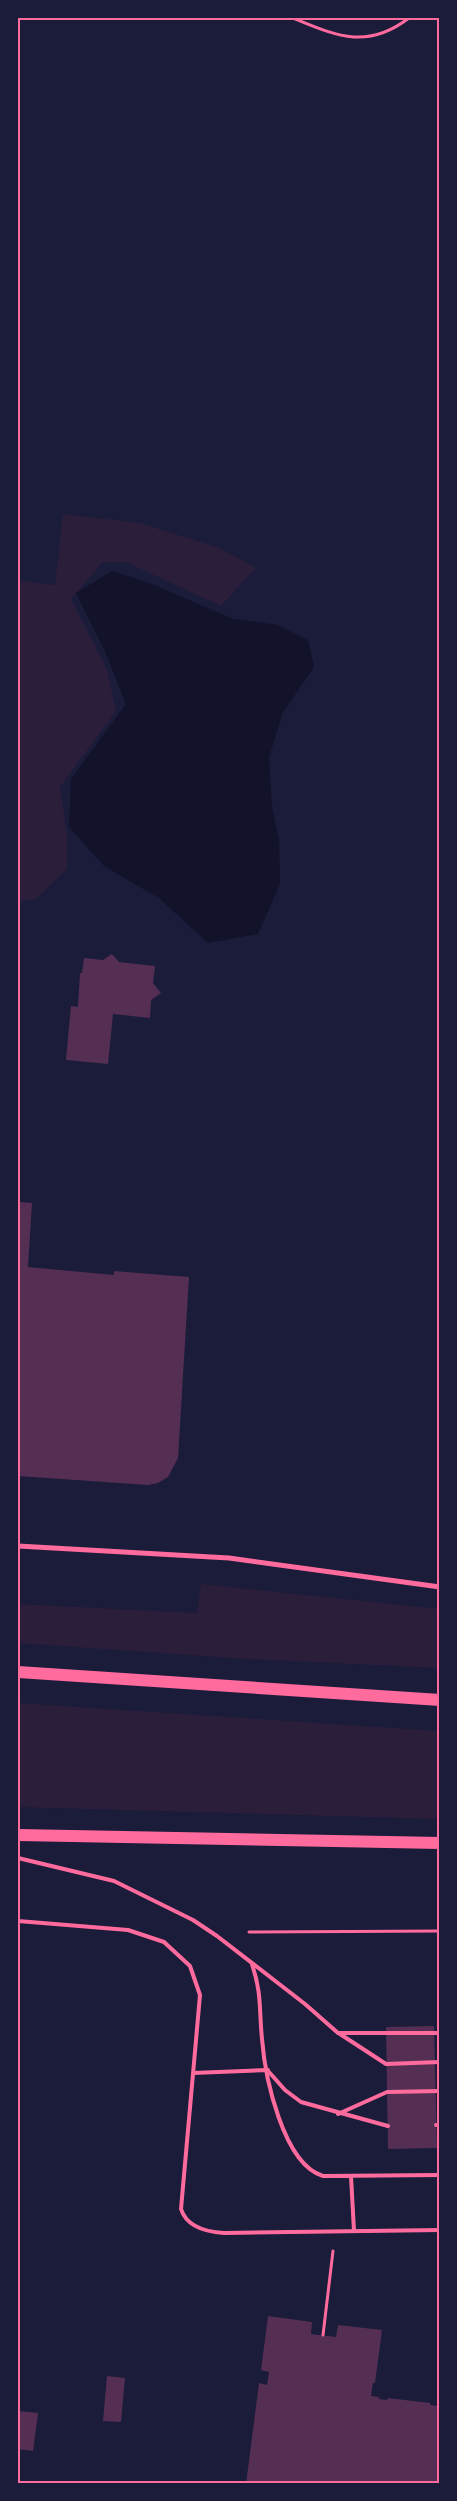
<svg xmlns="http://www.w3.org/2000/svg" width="457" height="2501" font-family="'Fira Sans Condensed',sans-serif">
<rect width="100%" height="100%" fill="#1b1b3a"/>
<path fill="#2a1e3b" d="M63,514L140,523L220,548L256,568L221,606L126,562H103L71,599L107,670L116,711L60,787L67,834V869L36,899L18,901V580L55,585Z
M201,1584L439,1609V1668L246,1659L18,1643V1604L197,1613Z
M18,1703L439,1731V1819L18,1807Z"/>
<path fill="#12122b" d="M112,571L152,584L233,619L278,625L308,640L314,667L283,712L269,757L272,807L279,839L280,884L258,934L208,943L159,898L104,866L69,827L71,779L126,704L105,651L76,593Z"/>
<path fill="#542f53" d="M112,954L119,962L155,966L153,983L161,993L151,1000L150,1018L113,1014L108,1064L66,1060L71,1006L78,1007L80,973H82L84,958L103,960Z
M18,1202L32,1203L28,1267L114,1275V1271L189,1277L178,1458L168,1477L158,1483L148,1485L18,1476Z
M434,2026L437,2148L388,2149L386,2027Z
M268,2316L312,2322L311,2334L336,2337L338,2325L382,2330L375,2383H373L371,2396L379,2397V2399L387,2400L388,2398L430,2403V2405L438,2406L440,2400V2484H246L259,2383L267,2385L269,2372L261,2370Z
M107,2376L125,2378L121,2422L103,2421Z
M18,2411L38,2413L33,2451L18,2449Z"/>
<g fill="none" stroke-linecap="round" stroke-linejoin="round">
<path stroke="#ff6b9d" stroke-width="3" d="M293,18C337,36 367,50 409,18
M249,1932L440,1931
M323,2335L333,2251"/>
<path stroke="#ff6b9d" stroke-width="4" d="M18,1858L114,1881L193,1920L217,1936L305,2004L338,2033H440
M18,1921L128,1930L164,1942L190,1966L200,1995L181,2209C187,2228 207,2232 224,2233L440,2230
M252,1964C262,1994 259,2010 262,2039C265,2077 283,2164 323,2176L440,2175
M340,2034L386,2064L440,2062
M269,2072L285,2090L301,2102L388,2126
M193,2073L268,2070
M338,2114L387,2092L440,2091
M436,2125H440
M351,2176L354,2231"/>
<path stroke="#ff6b9d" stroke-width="5" d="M18,1546L229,1558L440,1587"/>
<path stroke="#ff6b9d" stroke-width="12" d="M18,1672L440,1700
M18,1835L440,1843"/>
</g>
<rect width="457" height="2501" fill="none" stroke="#1b1b3a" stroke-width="38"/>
<rect x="19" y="19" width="419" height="2463" fill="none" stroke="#ff6b9d" stroke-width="2"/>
</svg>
